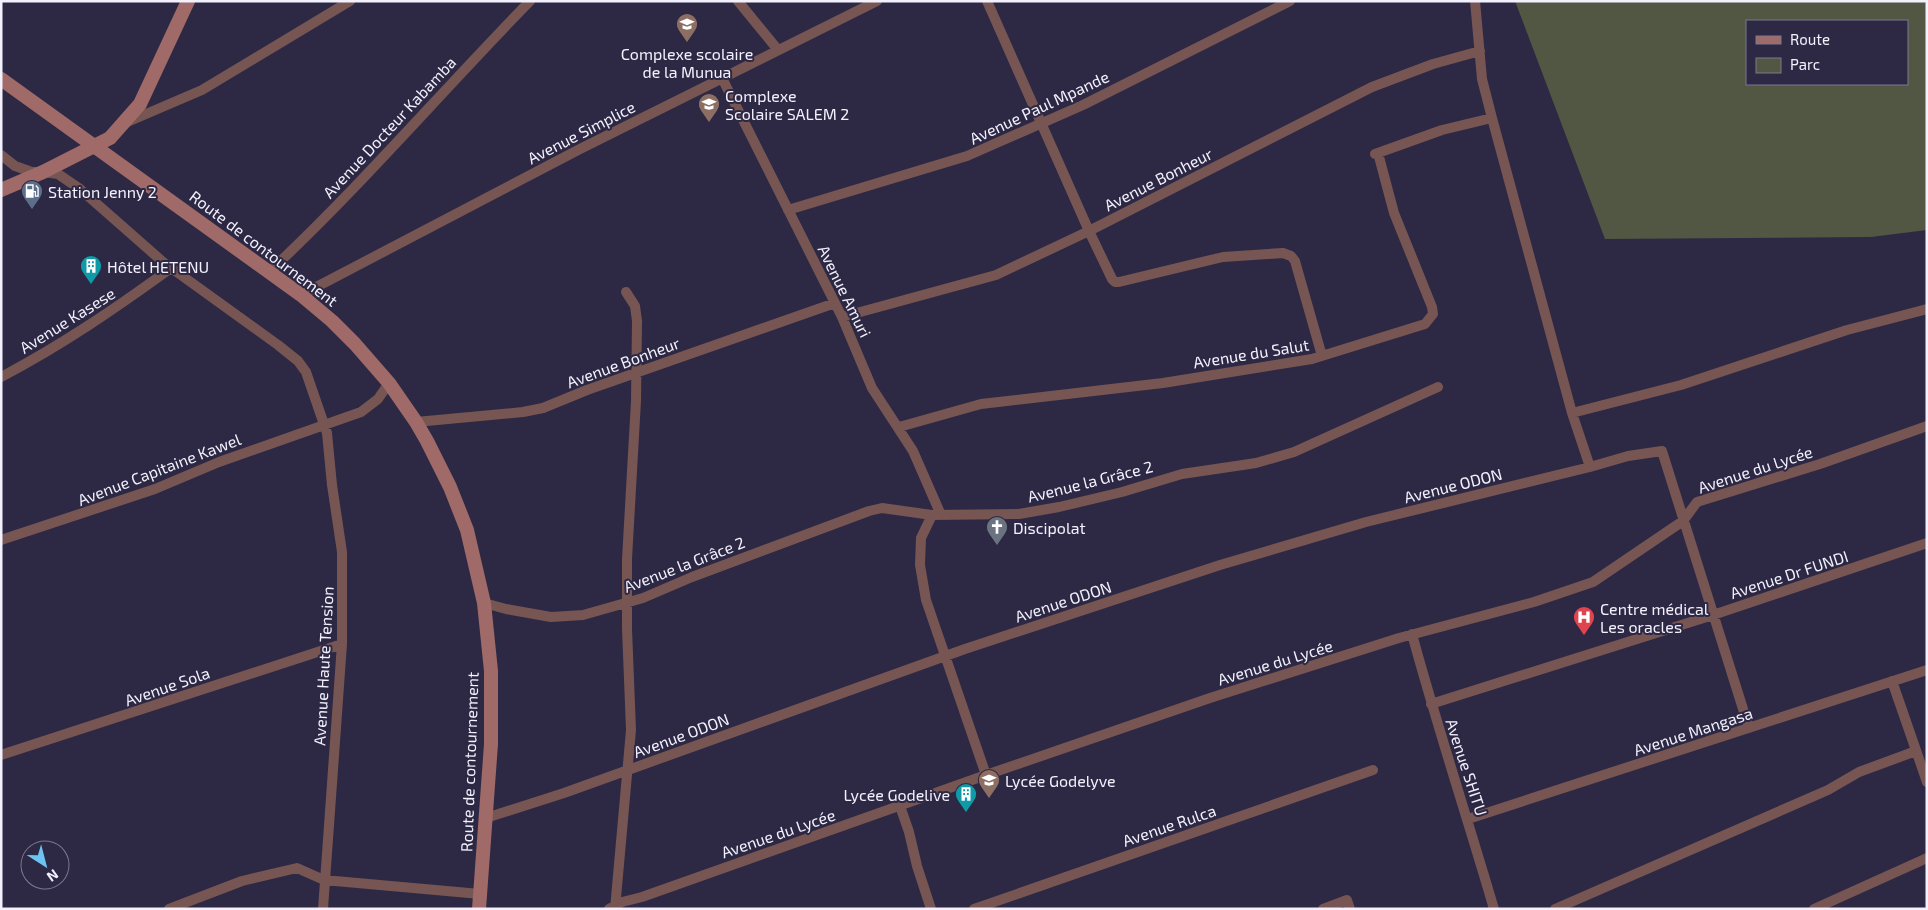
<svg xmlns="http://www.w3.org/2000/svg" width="1928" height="910" font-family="'Exo 2',sans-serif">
<rect width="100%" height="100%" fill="#2d2844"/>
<path fill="#515743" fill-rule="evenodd" d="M1515,1H1927V230L1871,237L1605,239ZM1747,21H1907V84H1747Z"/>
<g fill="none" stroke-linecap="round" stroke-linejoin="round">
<path stroke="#765552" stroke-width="10" d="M738,1L778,50
M987,1L1089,231L1112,279L1115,282H1119L1223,257L1283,253L1291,256L1295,261L1322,356
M1475,1L1482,79L1492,118L1572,413L1590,467
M722,78L842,317L872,388L913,451L941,515
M125,123L202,90L350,1
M1375,154L1442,130L1492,118
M1,155L15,166L32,172H43L58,174L80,189L163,262L278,345L298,361L306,372L327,433L332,485L342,552V644L323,909
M788,210L967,156L1083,105L1290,1
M269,272C361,186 442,91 530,1
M301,295L580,149L877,1
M842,317L996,275L1089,231L1372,87L1433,64L1480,51
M1,377C62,345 116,308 171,268
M1572,413L1681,385L1847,330L1927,309
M416,422L523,412L543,408L587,390L835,303
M899,427L981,404L1163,383L1312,359L1425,324L1433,314L1432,307L1394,213L1378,153
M932,515L921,538L920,565L926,600L986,775
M1,540L155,489L219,462L361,412L378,399L389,383
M484,603L506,609L551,617L583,615L643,598L692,577L869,511L882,508L932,515L1019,514L1059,507L1122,492L1182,474L1256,463L1294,452L1438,387
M1412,634C1437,726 1467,817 1494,909
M1892,681L1927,782
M1431,704L1713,615L1927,543
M1,755L342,644
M900,806L909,832L917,866L931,909
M486,818L564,793L965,649L1220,565L1366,522L1590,467L1628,456L1662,451L1749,728
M1468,819L1927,670
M169,909L242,881L297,868L324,880L480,894
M609,909L622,902L642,897L986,775L1210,698L1399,638L1534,602L1593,582L1683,521L1697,502L1820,464L1927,426
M615,909L631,730L627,629V559L636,401L637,321L635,306L626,292
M974,909L1373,770
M1323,909L1347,900L1350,909
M1555,909L1828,790L1859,772L1916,751
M1814,909L1927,858"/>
<path stroke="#9f6a67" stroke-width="14" d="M1,79L301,295L332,321L355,344L389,383L416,422L427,441L450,487L467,530L484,603L491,671V744L479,909
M1,190L43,172L110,138L140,104L188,1"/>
</g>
<defs>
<g id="school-pin" transform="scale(1.125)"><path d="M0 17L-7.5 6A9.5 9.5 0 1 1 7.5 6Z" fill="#8d6e63" stroke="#2d2844"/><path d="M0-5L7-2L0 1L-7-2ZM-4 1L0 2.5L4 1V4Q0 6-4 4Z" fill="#fff"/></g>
<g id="fuel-pin" transform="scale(1.125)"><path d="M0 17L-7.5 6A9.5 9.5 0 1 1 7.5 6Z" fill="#5c6f8a" stroke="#2d2844"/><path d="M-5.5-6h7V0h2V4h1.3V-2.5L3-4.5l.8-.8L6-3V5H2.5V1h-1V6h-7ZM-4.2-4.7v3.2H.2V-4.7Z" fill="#fff"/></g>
<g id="building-pin" transform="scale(1.125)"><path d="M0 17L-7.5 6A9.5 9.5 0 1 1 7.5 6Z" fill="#0f9aa8" stroke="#2d2844"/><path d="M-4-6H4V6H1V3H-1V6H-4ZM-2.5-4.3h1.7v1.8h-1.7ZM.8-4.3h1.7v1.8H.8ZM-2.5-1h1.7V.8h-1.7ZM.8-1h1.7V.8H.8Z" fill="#fff"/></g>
<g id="church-pin" transform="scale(1.125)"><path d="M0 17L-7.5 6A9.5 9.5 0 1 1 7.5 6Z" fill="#6b7280" stroke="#2d2844"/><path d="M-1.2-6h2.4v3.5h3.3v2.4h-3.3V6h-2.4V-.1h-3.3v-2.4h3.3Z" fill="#fff"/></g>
<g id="hospital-pin" transform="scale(1.125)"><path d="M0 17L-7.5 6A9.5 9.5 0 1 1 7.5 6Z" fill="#e0444e" stroke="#2d2844"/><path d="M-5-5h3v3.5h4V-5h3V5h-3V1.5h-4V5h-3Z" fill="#fff"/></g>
</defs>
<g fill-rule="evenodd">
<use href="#school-pin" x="687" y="24"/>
<use href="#school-pin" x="709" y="104"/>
<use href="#fuel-pin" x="32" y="191"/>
<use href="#building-pin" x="91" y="266"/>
<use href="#church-pin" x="997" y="527"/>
<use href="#hospital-pin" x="1584" y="617"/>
<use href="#school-pin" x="989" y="780"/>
<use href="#building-pin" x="966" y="794"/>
</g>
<g text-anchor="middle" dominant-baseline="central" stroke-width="4" stroke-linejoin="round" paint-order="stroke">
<g font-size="16" fill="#f2f1fd" stroke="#2d2844" text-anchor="start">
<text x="687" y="53" text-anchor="middle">Complexe scolaire<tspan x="687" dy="18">de la Munua</tspan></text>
<text x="725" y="95">Complexe<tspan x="725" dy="18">Scolaire SALEM 2</tspan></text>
<text x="48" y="191">Station Jenny 2</text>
<text x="107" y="266">Hôtel HETENU</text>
<text x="1013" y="527">Discipolat</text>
<text x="1600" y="608">Centre médical<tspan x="1600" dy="18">Les oracles</tspan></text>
<text x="1005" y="780">Lycée Godelyve</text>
<text x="950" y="794" text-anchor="end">Lycée Godelive</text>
</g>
<g font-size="16" fill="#f2f1fd" stroke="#2d2844">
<text transform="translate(1039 107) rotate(-25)">Avenue Paul Mpande</text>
<text transform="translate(389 127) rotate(-47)">Avenue Docteur Kabamba</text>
<text transform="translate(581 132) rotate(-27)">Avenue Simplice</text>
<text transform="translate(1158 179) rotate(-27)">Avenue Bonheur</text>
<text transform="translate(264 248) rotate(37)">Route de contournement</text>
<text transform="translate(845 291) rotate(64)">Avenue Amuri</text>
<text transform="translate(67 320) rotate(-32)">Avenue Kasese</text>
<text transform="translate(1251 353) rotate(-9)">Avenue du Salut</text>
<text transform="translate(623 362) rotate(-20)">Avenue Bonheur</text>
<text transform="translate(159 469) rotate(-21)">Avenue Capitaine Kawel</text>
<text transform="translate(1755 469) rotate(-18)">Avenue du Lycée</text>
<text transform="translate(1090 481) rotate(-14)">Avenue la Grâce 2</text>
<text transform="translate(1453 485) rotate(-14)">Avenue ODON</text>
<text transform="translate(684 564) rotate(-21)">Avenue la Grâce 2</text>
<text transform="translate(1789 574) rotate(-18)">Avenue Dr FUNDI</text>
<text transform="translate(1063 601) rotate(-18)">Avenue ODON</text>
<text transform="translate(1275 662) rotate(-17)">Avenue du Lycée</text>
<text transform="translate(323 666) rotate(-87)">Avenue Haute Tension</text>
<text transform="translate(167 686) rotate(-19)">Avenue Sola</text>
<text transform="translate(1693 731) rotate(-18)">Avenue Mangasa</text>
<text transform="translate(681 735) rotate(-20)">Avenue ODON</text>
<text transform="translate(469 762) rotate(-88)">Route de contournement</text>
<text transform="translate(1467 767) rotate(72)">Avenue SHITU</text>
<text transform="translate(1169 825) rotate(-19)">Avenue Rulca</text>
<text transform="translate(778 833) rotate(-19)">Avenue du Lycée</text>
</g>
</g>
<rect width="1928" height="910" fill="none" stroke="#f2f1fd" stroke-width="5"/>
<rect x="1746" y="20" width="162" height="65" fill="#2d2844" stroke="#7c788e"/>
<rect x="1756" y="36" width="25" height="8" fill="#9f6a67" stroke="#7c788e"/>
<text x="1790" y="45" font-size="15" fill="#f2f1fd">Route</text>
<rect x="1756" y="58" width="25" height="15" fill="#515743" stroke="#7c788e"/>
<text x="1790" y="70" font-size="15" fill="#f2f1fd">Parc</text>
<g transform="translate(45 865) rotate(144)"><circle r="24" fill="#2d2844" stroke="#7c788e"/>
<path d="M0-4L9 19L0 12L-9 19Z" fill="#6cc3f2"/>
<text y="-8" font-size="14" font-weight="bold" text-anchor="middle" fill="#f2f1fd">N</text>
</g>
</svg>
